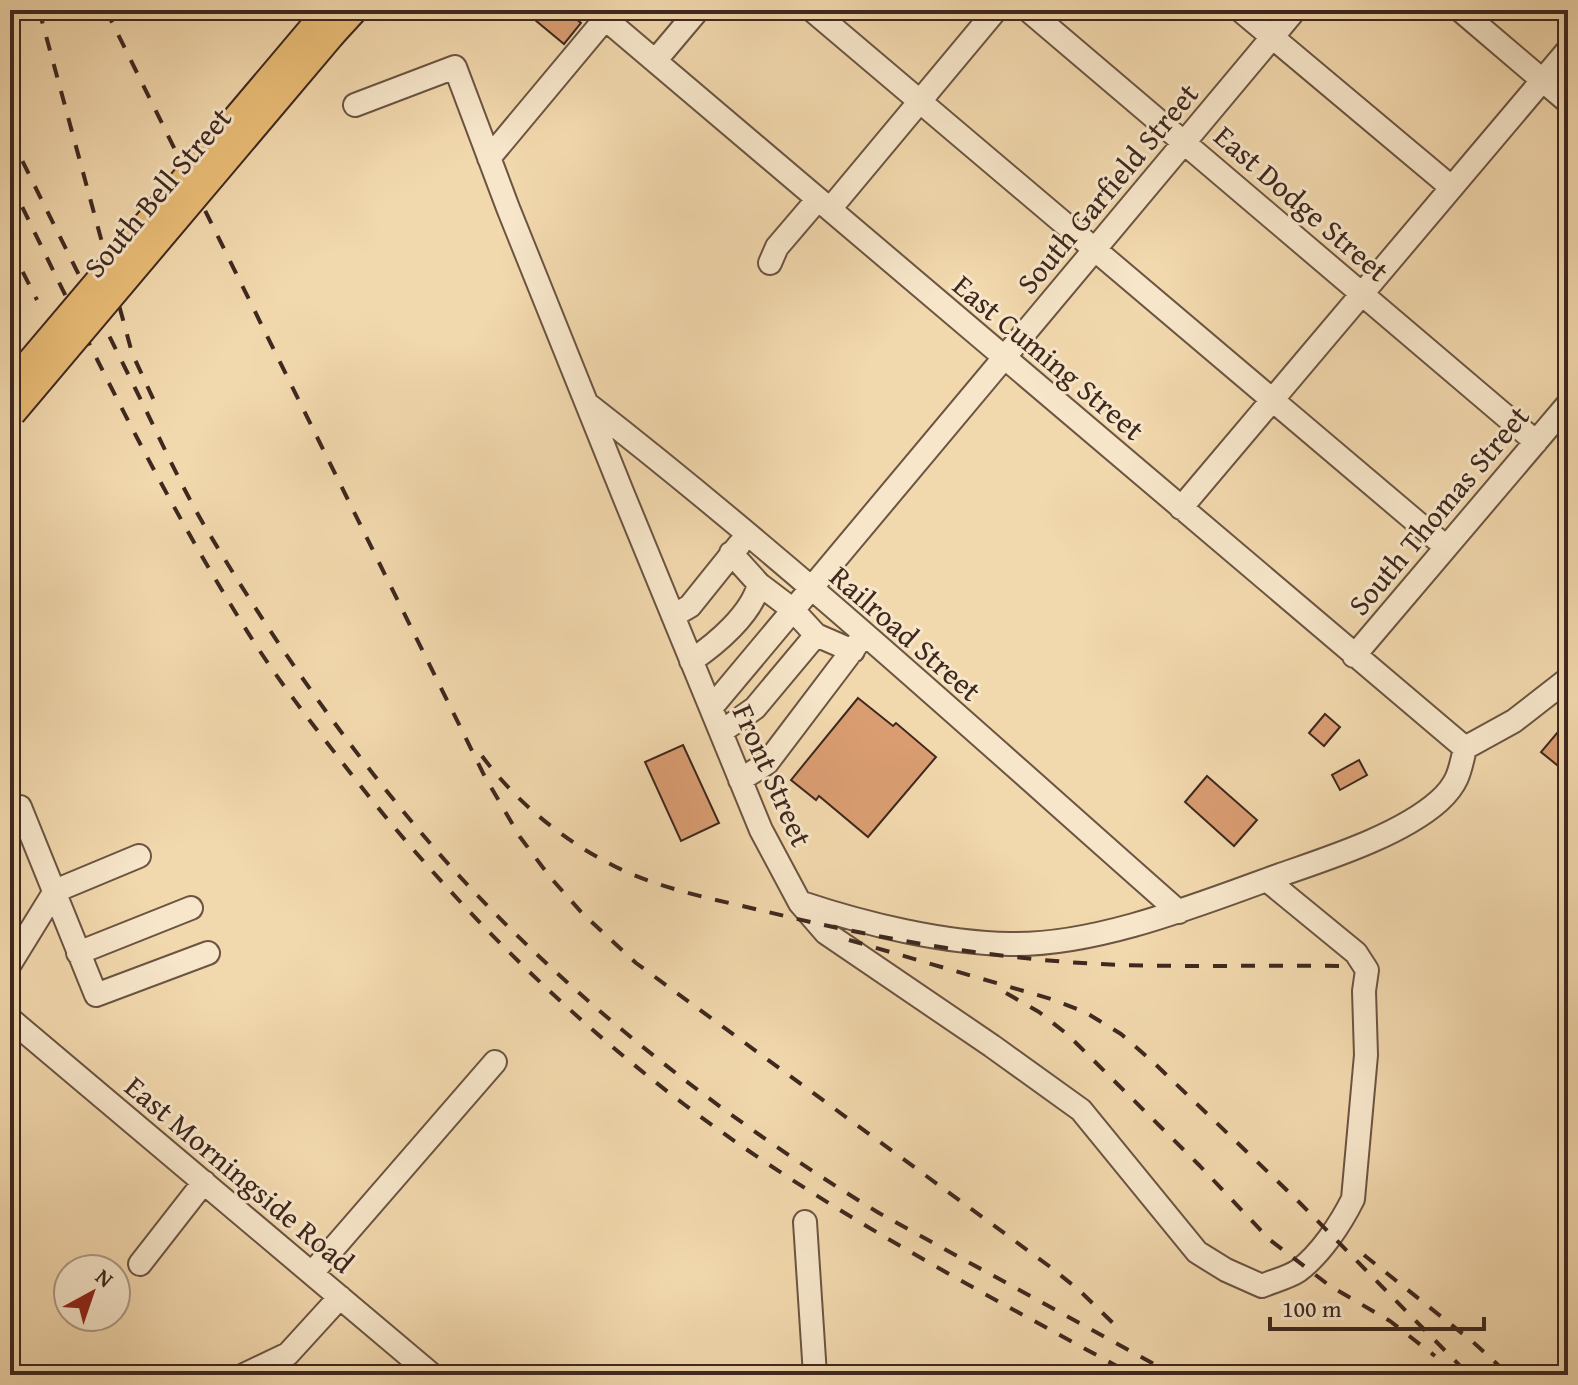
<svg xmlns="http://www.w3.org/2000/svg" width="1578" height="1385" font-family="'Gentium Book Plus',serif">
<rect width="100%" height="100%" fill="#f2d8ad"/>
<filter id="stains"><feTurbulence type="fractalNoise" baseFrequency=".0025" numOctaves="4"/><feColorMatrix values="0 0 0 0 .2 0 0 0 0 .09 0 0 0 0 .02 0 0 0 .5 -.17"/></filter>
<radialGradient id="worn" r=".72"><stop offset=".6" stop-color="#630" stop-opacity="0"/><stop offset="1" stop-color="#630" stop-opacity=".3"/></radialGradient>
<path fill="#da9d72" stroke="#3e281f" stroke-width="2" d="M523,10H565L581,23L564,44Z
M858,698L893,726L896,723L936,757L868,837L819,796L816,800L791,780Z
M1325,714L1340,727L1324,746L1309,733Z
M1568,720V752L1557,765L1541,752Z
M683,745L719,823L681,841L645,762Z
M1359,760L1367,775L1340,790L1332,775Z
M1207,776L1257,820L1234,846L1185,802Z"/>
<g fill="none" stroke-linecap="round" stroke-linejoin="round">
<g stroke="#6b5442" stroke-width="26">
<path id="minor" d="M595,10L1465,748
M812,10L1446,547
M1028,10L1536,442
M1240,10L1451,187
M1460,10L1568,102
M655,61L698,10
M355,105L455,67L508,208L623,494L761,830L800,903L826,933L992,1046L1081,1110L1197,1252L1226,1270L1262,1286C1273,1281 1287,1278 1298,1271C1321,1254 1341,1223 1353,1199L1366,1055L1364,991L1367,970L1356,953L1267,880
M489,158L605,19
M830,209L996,10
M770,263L777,247L818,199
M590,406C794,565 985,741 1179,912
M1181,508L1568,50
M673,616L690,606L739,545
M816,635L853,651
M1354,656L1568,404
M691,661C716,644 752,614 759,584L731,553
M711,708L1295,10
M721,732L755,708L816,635L792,609L759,584
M1465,748L1514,721L1568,679
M740,780L767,763L864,635
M20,807L96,995L208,953
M802,903C865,924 943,943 1010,944C1096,946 1200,904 1280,875C1329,858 1401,835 1439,801C1458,784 1460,771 1465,748
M78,953L191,908
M10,964L55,891L139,856
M10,1019L432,1375
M805,1222L815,1375
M140,1264L204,1182
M312,1273L495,1062
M244,1375L288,1354L340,1297"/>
</g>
<g stroke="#3e281f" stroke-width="30">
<path id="major" d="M332,34L354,10"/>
</g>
<use href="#minor" stroke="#f7e6ca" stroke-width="22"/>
<use href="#major" stroke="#e9bc76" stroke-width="26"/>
<path stroke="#3e281f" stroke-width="4" stroke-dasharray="14 14" stroke-linecap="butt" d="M39,10L132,353L156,405
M106,10L485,777L520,837L550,877L582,913L636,963L1049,1266L1079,1290L1118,1328
M10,136C52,221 94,305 136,390C160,438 182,489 210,535C273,640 343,741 423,835C547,981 716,1114 879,1213L1174,1375
M10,182C83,331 154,482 242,623C270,669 302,711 335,753C436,886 552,1004 685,1105C825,1211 980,1291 1133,1375
M10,247L37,300
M482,756C517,803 564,841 616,867C663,890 718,900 768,912C883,940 1003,961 1122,965C1195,967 1268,965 1341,966
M849,940L1051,999L1085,1012L1121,1034L1152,1061L1295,1198L1469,1375
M1006,993L1039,1012L1067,1034L1200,1166L1270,1240L1330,1286L1390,1321L1435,1356
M1364,1255L1473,1342L1509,1375"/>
<g stroke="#3e281f" stroke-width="30" stroke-linecap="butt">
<path id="major-bridge" d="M10,386L322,17
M12,413L332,34"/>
</g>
<use href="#major-bridge" stroke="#e9bc76" stroke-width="26"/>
</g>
<g text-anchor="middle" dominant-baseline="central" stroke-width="6" stroke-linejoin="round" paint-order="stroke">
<g font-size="30" fill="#3e281f" stroke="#f7e6ca">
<text transform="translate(1107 188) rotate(-50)">South Garfield Street</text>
<text transform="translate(157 192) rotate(-50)">South Bell Street</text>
<text transform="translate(1302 203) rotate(41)">East Dodge Street</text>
<text transform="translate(1049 357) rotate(40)">East Cuming Street</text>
<text transform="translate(1438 510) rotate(-50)">South Thomas Street</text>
<text transform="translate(906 633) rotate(41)">Railroad Street</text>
<text transform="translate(773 775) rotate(66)">Front Street</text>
<text transform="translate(240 1174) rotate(40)">East Morningside Road</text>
</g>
</g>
<rect width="1578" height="1385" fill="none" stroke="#f2d8ad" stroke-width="40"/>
<rect x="12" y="12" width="1554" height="1361" fill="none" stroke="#3e281f" stroke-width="4"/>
<rect x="20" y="20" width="1538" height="1345" fill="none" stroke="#3e281f" stroke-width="2"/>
<g transform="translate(92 1293) rotate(40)"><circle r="38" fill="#f7e6ca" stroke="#ad9a86" stroke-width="2"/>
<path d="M0-6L14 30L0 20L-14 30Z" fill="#8f2418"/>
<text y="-12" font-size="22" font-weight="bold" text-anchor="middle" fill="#3e281f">N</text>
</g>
<path d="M1270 1317v12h214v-12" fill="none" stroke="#3e281f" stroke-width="4"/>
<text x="1282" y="1317" font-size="24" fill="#3e281f" stroke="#f7e6ca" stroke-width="6" paint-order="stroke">100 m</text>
<rect width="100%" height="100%" filter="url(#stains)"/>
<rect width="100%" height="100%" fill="url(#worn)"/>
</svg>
